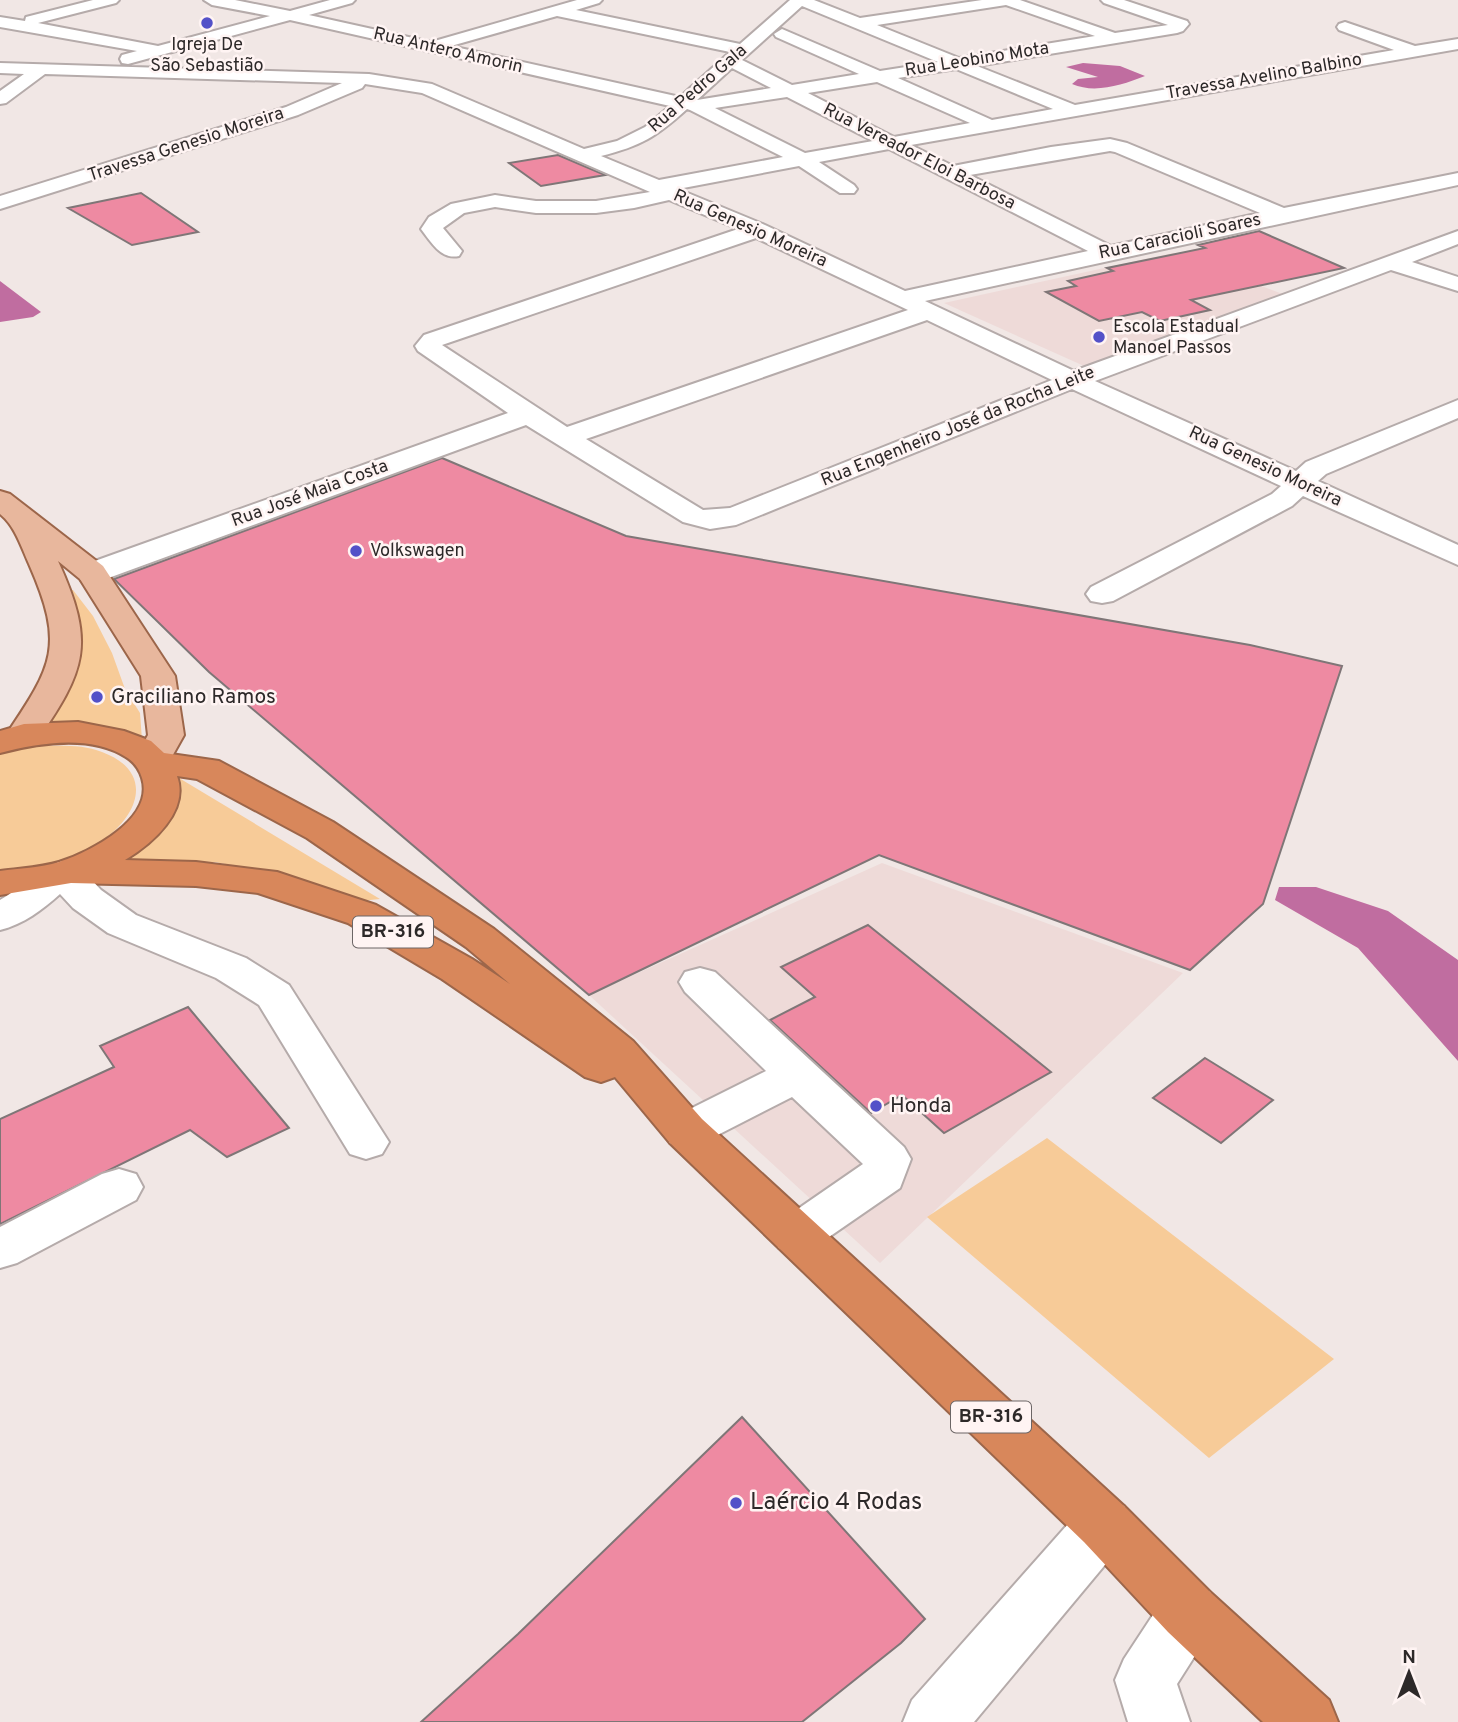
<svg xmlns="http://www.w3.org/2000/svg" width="1458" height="1722" font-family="Overpass,sans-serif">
<rect width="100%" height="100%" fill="#f1e7e5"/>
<path fill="#eedad8" d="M1173,253L1288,296L1093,370L944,303Z
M882,863L1183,973L880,1263L589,995Z"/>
<path fill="#f7cb98" d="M64,590H73L93,616L112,653L125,689L140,713L142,740L46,727Z
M38,746C59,746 82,744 102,752C151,770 142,810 107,837C76,861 37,867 0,872V753Z
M179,778L380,899L350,902L287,876L215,862L119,861L172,810Z
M1047,1138L1334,1359L1209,1458L927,1217Z"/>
<path fill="#c06da0" d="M1083,63L1120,66L1145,76C1122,85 1095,94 1072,84L1078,79L1098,77L1066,67Z
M0,281L41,312L33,317L0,322Z
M1279,887H1316L1388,911L1458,960V1061L1358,948L1275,900Z"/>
<path fill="#ee8aa2" stroke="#7f7677" stroke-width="2" d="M558,155L605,175L541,186L509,163Z
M141,193L198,232L132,245L68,208Z
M1259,231L1344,268L1191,300L1210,310L1160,321L1142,312L1099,321L1046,292L1076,286L1068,281L1113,271L1107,268L1205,248L1198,245Z
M442,458L626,536L1250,645L1342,666L1263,904L1190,970L879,855L589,995L209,672L114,579Z
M868,925L1051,1072L944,1133L902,1095L871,1113L770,1020L815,997L781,967Z
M188,1007L289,1128L227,1157L190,1130L0,1224V1119L114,1067L100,1046Z
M1205,1058L1273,1100L1221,1143L1153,1098Z
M742,1417L925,1619L901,1643L802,1722H421L518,1634Z"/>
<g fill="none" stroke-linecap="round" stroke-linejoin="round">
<g stroke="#b5abaa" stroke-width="4">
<path id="minor" d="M93,0H119L116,3L38,23L158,46L270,16L212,5L204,0H235L290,11L330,0H355L352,3L309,15L431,42L577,0H602L599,3L576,10L740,44L790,0H814L860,18L982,0H1020L1115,33L1168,25L1104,3L1101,0H1124L1187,21L1189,24L1183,31L1177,33L977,66L1075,105L1394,50L1339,30L1337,27L1339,24L1345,22L1415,46L1458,39V49L911,145L953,166L1051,147L1110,139L1127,143L1284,208L1458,173V185L925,301L1074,371L1458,231V244L1412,262L1458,277V291L1391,270L1095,381L1296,471L1306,462L1458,400V418L1326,474L1318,481L1458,545V565L1303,496L1292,506L1113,601L1102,603L1091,601L1086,594L1091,587L1272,494L1281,486L1072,389L736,525L710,529L683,522L526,425L103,580L92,582L81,580L77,573L81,566L508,413L418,351L415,346L424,335L738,229L669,200L634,208L596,213H536L495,207L464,213L443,228L462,251L459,256C441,260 431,242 421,229L429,217L451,204L495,195L536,201H596L650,192L422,93L365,84L362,88L298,115L0,209V196L286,107L342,83L45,74L6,103L0,104V91L24,74L0,73V63L369,74L432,84L584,149L617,141L645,127L670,106L290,20L128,64L122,63L120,59L122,55L137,51L0,27V17L25,21L26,17ZM1006,5L1095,36L959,58L877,25ZM802,6L938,62L880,71L782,29L774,34L776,37L859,74L792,85L742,60ZM557,16L730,52L680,97L451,46ZM732,68L771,88L697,100ZM956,69L1053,109L992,120L898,78ZM877,82L970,123L894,137L808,93ZM787,97L873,141L805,153L715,108ZM687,109L690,110L783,157L659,180L601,156C641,146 656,137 687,109ZM889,149L1088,251L905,291L765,225L678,189L799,166L840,193H854L857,189L854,185L819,162ZM1110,151L1115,152L1260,213L1111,246L970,175ZM756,238L908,310L567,427L442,345ZM927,320L1052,380L730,508L703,510L586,439Z
M63,861L77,864L101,890L136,915L246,958L289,985L389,1142L382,1154L366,1159L350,1154L259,1005L216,978L108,933L73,908L60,894C42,910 24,924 0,930V900C23,887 37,868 63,861Z
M700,968L715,972L904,1147L911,1159L900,1188L813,1248L796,1254L779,1248L772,1235L779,1222L863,1164L792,1097L702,1143L686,1148L670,1143L663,1131L670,1119L766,1071L685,992L679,982L685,972Z
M119,1169L136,1174L143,1187L136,1200L17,1263L0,1268V1227L102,1174Z
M1104,1499L1124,1506L1132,1524L1124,1542L974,1722H903L912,1700L1084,1506Z
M1189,1584L1210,1592L1218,1612L1210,1632L1177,1684L1190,1722H1128L1115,1680L1124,1659L1168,1592Z"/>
</g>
<g stroke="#9c664a" stroke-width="4">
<path id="major" d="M0,491L10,494L103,566L175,676L184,735L165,769L152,772L139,769L134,761L148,735L141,676L80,579L58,561C96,644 86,670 36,742L24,746L12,742L6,735C53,665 65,646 29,564C21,546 15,526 0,514Z"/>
</g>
<g stroke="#9c664a" stroke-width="4">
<path id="highway" d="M78,722L124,731L151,741L164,753L219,761L333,822L494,929L633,1041L702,1119L1124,1506L1210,1592L1329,1700L1338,1722H1263L1168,1632L1084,1542L670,1143L615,1077L601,1082L585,1077L442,979L348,923L258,893L196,886L71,883L0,895V871C19,868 40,868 59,862C90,852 155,819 142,778C139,768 134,762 126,757C90,734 38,743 0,753V731L24,724ZM177,776L197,779L307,838L466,947L510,984L472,959L376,905L277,872L196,862L125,860C152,844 190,811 177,776Z"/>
</g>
<use href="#minor" fill="#fff" fill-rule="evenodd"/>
<use href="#major" fill="#e8b79d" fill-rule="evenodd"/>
<use href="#highway" fill="#d8875b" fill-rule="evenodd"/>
</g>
<g fill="#5351c8" stroke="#fff4f3" stroke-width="2.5">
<circle cx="207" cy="23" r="7"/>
<circle cx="1099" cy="337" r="7"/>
<circle cx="356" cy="551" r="7"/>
<circle cx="97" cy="697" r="7"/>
<circle cx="876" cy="1106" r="7"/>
<circle cx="736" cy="1503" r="7"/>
</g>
<g text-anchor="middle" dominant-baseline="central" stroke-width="5" stroke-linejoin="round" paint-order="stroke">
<g font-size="18" fill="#2d2929" stroke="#fff4f3" text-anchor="start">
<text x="207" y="45" text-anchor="middle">Igreja De<tspan x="207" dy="21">São Sebastião</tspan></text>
<text x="1113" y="327">Escola Estadual<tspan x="1113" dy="21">Manoel Passos</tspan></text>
<text x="370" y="551">Volkswagen</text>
</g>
<g font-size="18" fill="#2d2929" stroke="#fff4f3">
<text transform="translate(448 51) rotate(13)">Rua Antero Amorin</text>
<text transform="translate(977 60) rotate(-9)">Rua Leobino Mota</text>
<text transform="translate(1264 77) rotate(-10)">Travessa Avelino Balbino</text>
<text transform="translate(698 89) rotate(-41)">Rua Pedro Gala</text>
<text transform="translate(186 145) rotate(-18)">Travessa Genesio Moreira</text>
<text transform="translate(919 157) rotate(27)">Rua Vereador Eloi Barbosa</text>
<text transform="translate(750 229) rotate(24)">Rua Genesio Moreira</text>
<text transform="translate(1180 237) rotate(-12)">Rua Caracioli Soares</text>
<text transform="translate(958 427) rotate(-22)">Rua Engenheiro José da Rocha Leite</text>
<text transform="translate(1265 467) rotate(25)">Rua Genesio Moreira</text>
<text transform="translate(310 494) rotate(-20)">Rua José Maia Costa</text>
</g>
<g fill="#fff4f3" stroke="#6c6666" stroke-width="2">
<rect x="353" y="916.5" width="80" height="31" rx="5"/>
<rect x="951" y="1401.5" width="80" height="31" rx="5"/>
</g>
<g font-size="19" font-weight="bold" fill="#2d2929">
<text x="393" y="932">BR-316</text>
<text x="991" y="1417">BR-316</text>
</g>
<g font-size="21" fill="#2d2929" stroke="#fff4f3" text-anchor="start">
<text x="111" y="697">Graciliano Ramos</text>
<text x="890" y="1106">Honda</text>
</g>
<g font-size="24" fill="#2d2929" stroke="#fff4f3" text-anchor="start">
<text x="750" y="1503">Laércio 4 Rodas</text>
</g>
</g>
<g transform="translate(1409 1673)" stroke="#fff4f3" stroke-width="5" paint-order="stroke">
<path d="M0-5L12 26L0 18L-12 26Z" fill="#2d2929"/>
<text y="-10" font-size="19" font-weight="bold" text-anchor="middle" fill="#2d2929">N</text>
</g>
</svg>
